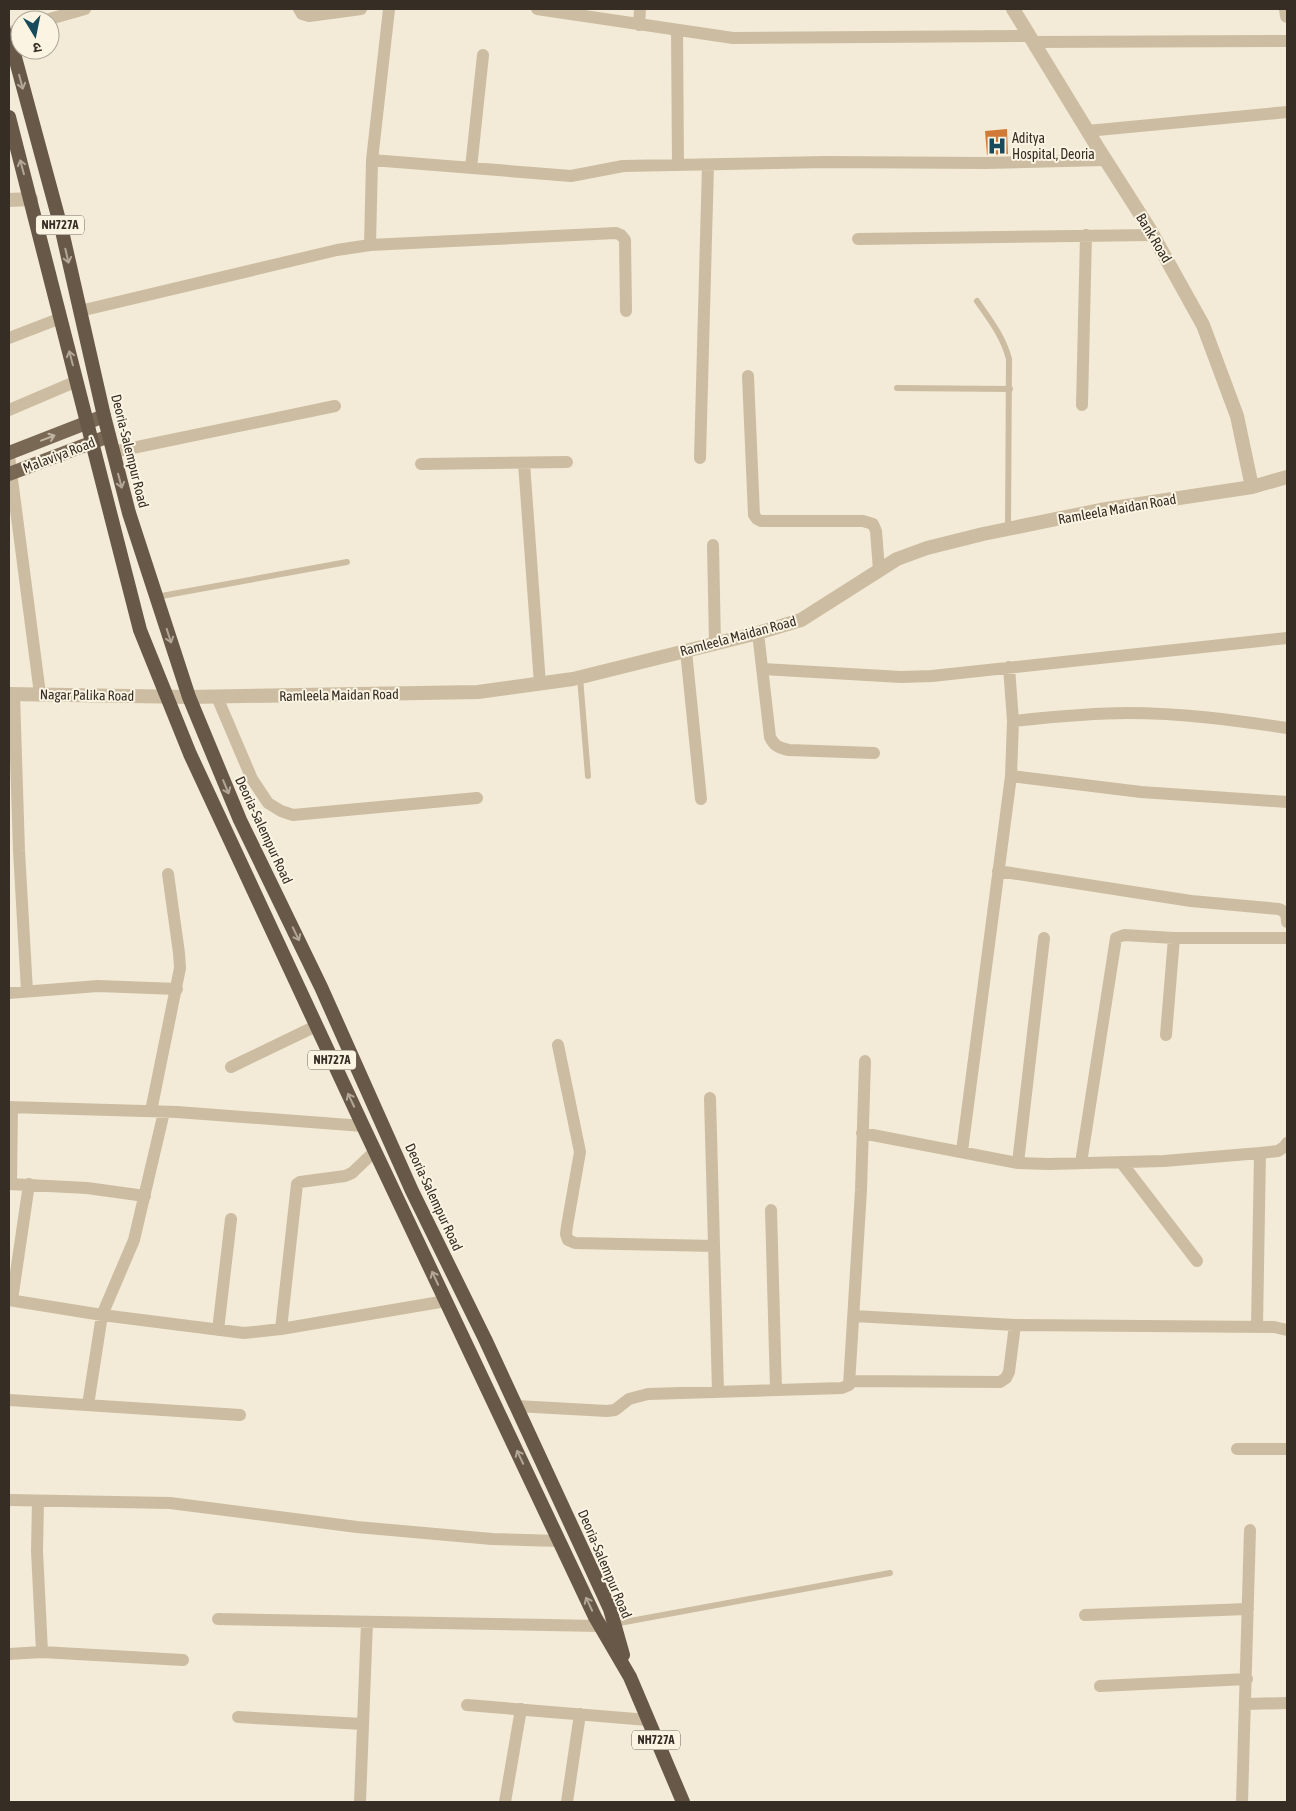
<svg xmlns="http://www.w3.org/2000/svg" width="1296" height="1811" font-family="'Asap Condensed','Noto Sans Devanagari',sans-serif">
<rect width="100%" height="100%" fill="#f3ebd7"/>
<path fill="#d17937" d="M1007,129L1008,154L987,155L985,131Z"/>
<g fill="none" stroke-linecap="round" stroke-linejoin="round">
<path stroke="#ccbda2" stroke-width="6" d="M977,301C990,320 1003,336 1009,359L1008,529
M897,388L1010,389
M156,597L347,562
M580,677L588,776
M614,1624L890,1573"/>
<path stroke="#ccbda2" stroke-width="12" d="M299,9L302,14L309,16L361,9
M537,9L733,38L1030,36
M46,20L85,9
M639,25L640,9
M677,30L678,165
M9,33L20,29
M1033,42L1287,41
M1087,131L1287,112
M372,160L571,176L623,166L826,162L985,163L1105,160
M471,168L483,55
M858,239L1153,235
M370,245L372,160L389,9
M80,311L337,250L370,245L616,233L621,235L625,240L626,311
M9,338L61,318
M748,376L754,515L757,519L761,521H863L873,524L876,531L879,570
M1082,405L1086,235
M9,410L77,381
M113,452L335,406
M9,456L40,694
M700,458L708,165
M524,463L540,684
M421,464L567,462
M713,545L715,644
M758,633L770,737C774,746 779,748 789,750L874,753
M686,651L701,799
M763,669L901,677L932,676L1287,638
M14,694L19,851L27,991
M217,697L252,779L268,803L281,811L293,815L477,798
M1013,721C1051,717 1089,713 1128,713C1181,713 1234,720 1287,728
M1011,776L1141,792L1287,802
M998,871L1191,901L1279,909C1286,912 1287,915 1287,922
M9,993L98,986L177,989
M1166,1035L1174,938
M558,1045L580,1152L567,1226L566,1234L568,1240L575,1243L714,1246
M231,1067L316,1026
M710,1098L718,1391
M9,1107L177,1112L363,1126
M151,1111L180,968L179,953L168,874
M862,1133L1018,1163L1049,1164L1164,1161L1260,1153L1278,1151L1284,1147L1287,1143
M962,1151L1011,776L1013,721L1009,667
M1121,1162L1197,1261
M1018,1163L1044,938
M1081,1163L1116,938L1124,935L1174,938H1287
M9,1184L87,1188L145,1196
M11,1184L12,1107
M771,1210L776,1389
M9,1300L102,1315L244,1333L281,1329L446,1301
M12,1300L29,1184
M854,1316L1015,1325L1274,1327L1287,1330
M1257,1327L1260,1153
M281,1329L297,1184L300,1182L345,1176L352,1173L375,1151
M218,1330L231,1219
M850,1381L1000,1382L1006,1378L1009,1372L1015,1325
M9,1400L240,1415
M88,1405L102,1315L134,1240L164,1112
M516,1406L607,1411L615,1410L629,1399L648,1394L842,1388L849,1385L861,1190L865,1061
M1237,1449H1287
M9,1500L170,1503L357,1527L492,1539L559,1541
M38,1501L37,1551L42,1652
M1085,1615L1248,1609
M218,1619L600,1626L609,1625
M9,1654L42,1652L183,1660
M1100,1686L1247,1679
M1246,1704L1287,1703
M467,1705L648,1720
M238,1717L363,1724
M360,1802L367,1622
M505,1802L521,1709
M567,1802L580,1714
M1242,1802L1250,1530"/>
<path stroke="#ccbda2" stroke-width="14" d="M1013,9L1098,148L1149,228L1203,325L1237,416L1252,487
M1286,9L1287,16
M9,200L31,199
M9,694L189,697L478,692L573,679L758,633L801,620L897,559L927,548L983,534L1100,510L1252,487L1287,477"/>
<path stroke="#796854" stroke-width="14" d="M9,453L104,416
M9,474L109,436"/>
<path stroke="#685848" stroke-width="14" d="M9,35L62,231L104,416L129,513L189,697L240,820L321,987L412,1191L485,1339L610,1609L623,1655
M9,117L140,630L190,754L363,1126L595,1617L630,1677L683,1802"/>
</g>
<defs><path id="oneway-shaft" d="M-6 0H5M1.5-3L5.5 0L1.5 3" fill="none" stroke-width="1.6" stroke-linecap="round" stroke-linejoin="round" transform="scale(1.25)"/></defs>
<g stroke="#b2a696">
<use href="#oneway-shaft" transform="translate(21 82) rotate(75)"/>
<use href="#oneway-shaft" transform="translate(22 167) rotate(-105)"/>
<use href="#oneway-shaft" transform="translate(67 256) rotate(77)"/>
<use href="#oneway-shaft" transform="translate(71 358) rotate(-105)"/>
<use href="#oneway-shaft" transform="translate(120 481) rotate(75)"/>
<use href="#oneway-shaft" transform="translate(169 636) rotate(72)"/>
<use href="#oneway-shaft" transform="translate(226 787) rotate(67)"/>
<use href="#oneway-shaft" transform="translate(296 934) rotate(64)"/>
<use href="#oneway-shaft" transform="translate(351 1100) rotate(-115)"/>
<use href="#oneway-shaft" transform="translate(435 1278) rotate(-115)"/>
<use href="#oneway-shaft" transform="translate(520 1457) rotate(-115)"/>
<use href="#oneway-shaft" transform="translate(589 1604) rotate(-115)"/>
</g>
<use stroke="#c0b5a3" href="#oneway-shaft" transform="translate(48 438) rotate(-21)"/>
<defs>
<g id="hospital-bare" transform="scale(1.5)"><path d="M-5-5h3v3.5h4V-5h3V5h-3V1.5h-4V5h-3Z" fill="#174a5a" stroke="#fbf4e3" stroke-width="2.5" paint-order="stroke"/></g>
</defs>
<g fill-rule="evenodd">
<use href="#hospital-bare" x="997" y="146"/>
</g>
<g text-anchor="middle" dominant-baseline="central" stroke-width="4" stroke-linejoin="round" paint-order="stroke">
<g fill="#fbf4e3" stroke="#71695e" stroke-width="1">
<rect x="36" y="215.5" width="48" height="19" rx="4"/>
<rect x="308" y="1050.5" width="48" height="19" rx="4"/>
<rect x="632" y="1730.5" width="48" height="19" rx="4"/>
</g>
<g font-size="12" font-weight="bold" fill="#362d25">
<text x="60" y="225">NH727A</text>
<text x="332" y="1060">NH727A</text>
<text x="656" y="1740">NH727A</text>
</g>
<g font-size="14" fill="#362d25" stroke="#fbf4e3" text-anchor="start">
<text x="1012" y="138">Aditya<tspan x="1012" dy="16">Hospital, Deoria</tspan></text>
</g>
<g font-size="14" fill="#362d25" stroke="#fbf4e3">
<text transform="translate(1154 238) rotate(59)">Bank Road</text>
<text transform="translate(130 451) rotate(76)">Deoria-Salempur Road</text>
<text transform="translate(59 455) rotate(-21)">Malaviya Road</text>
<text transform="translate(1117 509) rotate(-10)">Ramleela Maidan Road</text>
<text transform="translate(738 636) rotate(-15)">Ramleela Maidan Road</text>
<text transform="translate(87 695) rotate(1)">Nagar Palika Road</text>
<text transform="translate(339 695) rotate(-1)">Ramleela Maidan Road</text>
<text transform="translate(264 830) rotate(65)">Deoria-Salempur Road</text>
<text transform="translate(434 1197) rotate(65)">Deoria-Salempur Road</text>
<text transform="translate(605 1564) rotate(67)">Deoria-Salempur Road</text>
</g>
</g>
<rect width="1296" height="1811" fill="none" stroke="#362d25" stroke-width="20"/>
<g transform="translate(35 35) rotate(170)"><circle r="24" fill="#fbf4e3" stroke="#aca497"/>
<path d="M0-4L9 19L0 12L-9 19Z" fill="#174a5a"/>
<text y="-8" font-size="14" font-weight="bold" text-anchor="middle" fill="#362d25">उ</text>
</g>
</svg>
